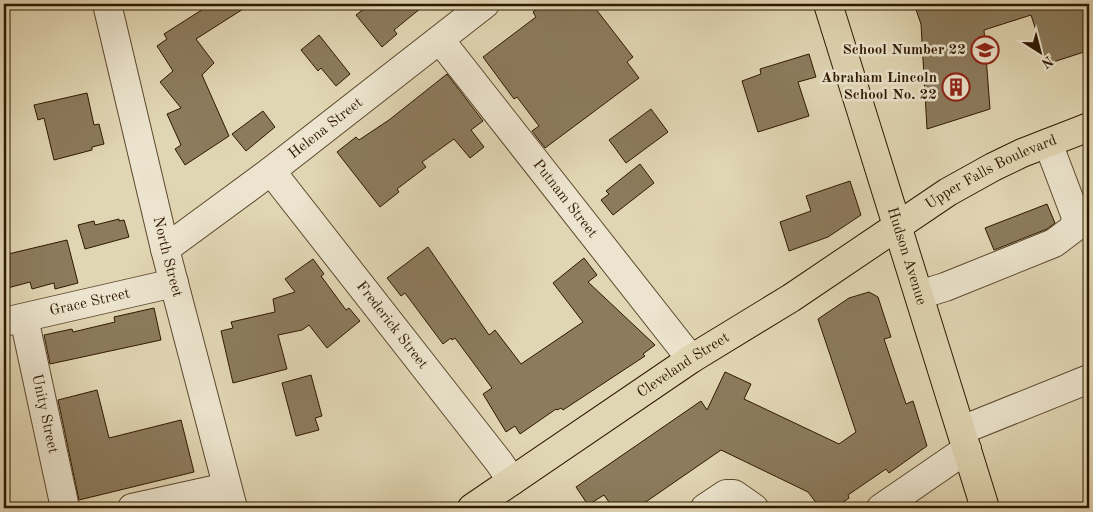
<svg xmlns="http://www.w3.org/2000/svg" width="1093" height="512" font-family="'Old Standard TT',serif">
<rect width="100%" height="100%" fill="#e1d6b3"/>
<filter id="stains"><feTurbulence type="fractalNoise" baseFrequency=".004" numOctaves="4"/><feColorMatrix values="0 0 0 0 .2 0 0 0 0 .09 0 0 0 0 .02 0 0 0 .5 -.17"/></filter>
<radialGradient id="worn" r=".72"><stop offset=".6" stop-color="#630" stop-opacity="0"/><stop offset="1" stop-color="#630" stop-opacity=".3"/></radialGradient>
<path fill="#8c7b5d" stroke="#2f1800" d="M211,4H251L196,39L214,63L202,75L229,136L185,165L175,149L181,145L167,114L181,108L160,82L173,71L157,46L167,39L164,34Z
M370,4H426L394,30L397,34L382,47L356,15Z
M543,4H592L633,57L627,62L639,78L545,148L532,131L539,126L517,97L514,99L483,57L536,17L533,12Z
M914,4H1089V47L1083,49L1084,52L1047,64L1031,15L984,30L990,109L927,129L921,24Z
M319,35L350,74L336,86L321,68L318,71L301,50Z
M809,54L816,77L798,82L809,116L758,132L742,81L761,74L760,69Z
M447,74L483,121L471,130L484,147L470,158L454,139L422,162L426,167L397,189L399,192L380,207L337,152L356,137L359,140L389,120Z
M87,93L94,125L99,124L104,144L92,147V150L54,160L44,118L38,120L34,105Z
M651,109L668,132L626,163L609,140Z
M263,111L275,127L246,151L232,134Z
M640,164L654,183L613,215L601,200L609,194L606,191Z
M850,181L861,215L828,237L789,251L780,222L811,211L806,196Z
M1047,204L1055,223L1047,229L994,250L985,228Z
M119,219V221L124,220L129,237L85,249L78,225L94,221L95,225Z
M67,240L78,283L55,289L54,283L32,289L30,282L4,289V255Z
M428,247L489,335L495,330L521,364L583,322L553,283L584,258L597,275L588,282L655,345L643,354L645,356L563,410L561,408L557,410L556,409L520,434L515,426L506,432L483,394L492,388L455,338L452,340L451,338L443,344L405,293L401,296L387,278Z
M313,259L324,274L321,276L346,310L349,308L360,321L327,348L309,325L302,330L278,335L287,369L233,383L221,331L233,328L231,322L275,312L273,299L295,292L285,279Z
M869,292L878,297L891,337L884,339L906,404L913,401L927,446L889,473L886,469L848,495L849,498L835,508H820L808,492L721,450L637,508H613L604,495L588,505L576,487L701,401L707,410L725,372L751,384L744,399L839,444L856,432L818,319L849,298Z
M154,308L161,340L50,364L44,335L72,329L73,332L115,322L114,317Z
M311,375L322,416L315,418L319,430L296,436L282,383Z
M97,390L109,438L181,420L194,472L79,500L58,400Z"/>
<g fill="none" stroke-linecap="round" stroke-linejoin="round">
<g stroke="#5c482d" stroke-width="30">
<g id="minor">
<path id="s1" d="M107,4L165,249L233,508"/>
<path id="s2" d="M440,40L691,359"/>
<path id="s3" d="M271,171L499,462L512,481"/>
<path id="s4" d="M165,249L271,171L485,4"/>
<path d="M919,295L945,287L1054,243L1074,228L1076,217L1048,143"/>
<path id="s5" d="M24,318L65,508"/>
<path id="s6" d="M4,322L174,283"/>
<path d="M962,430L1089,379"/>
<path d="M132,508L227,487"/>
<path d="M705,508L726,494H734L754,508"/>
<path d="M881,508L967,449"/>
</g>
</g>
<g stroke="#2f1800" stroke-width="30">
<g id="major">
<path id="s7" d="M828,4L985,508"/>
<path id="s8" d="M472,508L691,359L791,298L948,192L993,167L1022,153L1089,127"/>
</g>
</g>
<use href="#minor" stroke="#ece4ce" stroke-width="28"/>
<use href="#major" stroke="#e1d6b3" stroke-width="28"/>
</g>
<defs>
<g id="school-ring" transform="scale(1.4375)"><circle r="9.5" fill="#ece4ce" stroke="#8f2418" stroke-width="1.5"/><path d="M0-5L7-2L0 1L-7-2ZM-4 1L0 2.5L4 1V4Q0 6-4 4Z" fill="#8f2418"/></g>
<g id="building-ring" transform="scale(1.4375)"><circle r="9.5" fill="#ece4ce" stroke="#8f2418" stroke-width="1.5"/><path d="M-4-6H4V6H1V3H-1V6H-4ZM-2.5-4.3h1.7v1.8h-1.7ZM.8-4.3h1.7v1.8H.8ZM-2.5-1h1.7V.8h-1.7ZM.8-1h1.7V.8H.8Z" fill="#8f2418"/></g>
</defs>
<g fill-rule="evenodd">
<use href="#school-ring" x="985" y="50"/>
<use href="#building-ring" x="956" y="87"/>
</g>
<g text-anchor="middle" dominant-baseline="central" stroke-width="5" stroke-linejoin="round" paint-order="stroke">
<g font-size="15" font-weight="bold" fill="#2f1800" stroke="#ece4ce" text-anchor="end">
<text x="966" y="50">School Number 22</text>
<text x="937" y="78">Abraham Lincoln<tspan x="937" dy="17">School No. 22</tspan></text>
</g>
<g font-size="15" fill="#2f1800" stroke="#ece4ce">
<text stroke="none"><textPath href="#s4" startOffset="201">Helena Street</textPath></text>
<text stroke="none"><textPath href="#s8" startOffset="619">Upper Falls Boulevard</textPath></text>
<text stroke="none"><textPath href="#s2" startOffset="202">Putnam Street</textPath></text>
<text stroke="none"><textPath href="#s7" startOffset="264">Hudson Avenue</textPath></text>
<text stroke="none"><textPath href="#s1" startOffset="260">North Street</textPath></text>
<text stroke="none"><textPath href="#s6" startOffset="88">Grace Street</textPath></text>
<text stroke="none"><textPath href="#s3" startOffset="196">Frederick Street</textPath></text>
<text stroke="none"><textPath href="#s8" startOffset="255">Cleveland Street</textPath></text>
<text stroke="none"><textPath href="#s5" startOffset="98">Unity Street</textPath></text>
</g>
</g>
<rect width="1093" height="512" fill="none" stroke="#e1d6b3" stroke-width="20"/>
<rect x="5" y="5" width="1083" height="502" fill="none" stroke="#2f1800" stroke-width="2.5"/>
<rect x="10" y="10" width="1073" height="492" fill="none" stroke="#2f1800"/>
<g transform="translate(1040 52) rotate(144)" stroke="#ece4ce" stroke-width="4" paint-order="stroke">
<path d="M0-4L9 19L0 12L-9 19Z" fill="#2f1800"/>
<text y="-8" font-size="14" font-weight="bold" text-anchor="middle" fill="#2f1800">N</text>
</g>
<rect width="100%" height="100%" filter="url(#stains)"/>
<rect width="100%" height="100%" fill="url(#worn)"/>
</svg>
